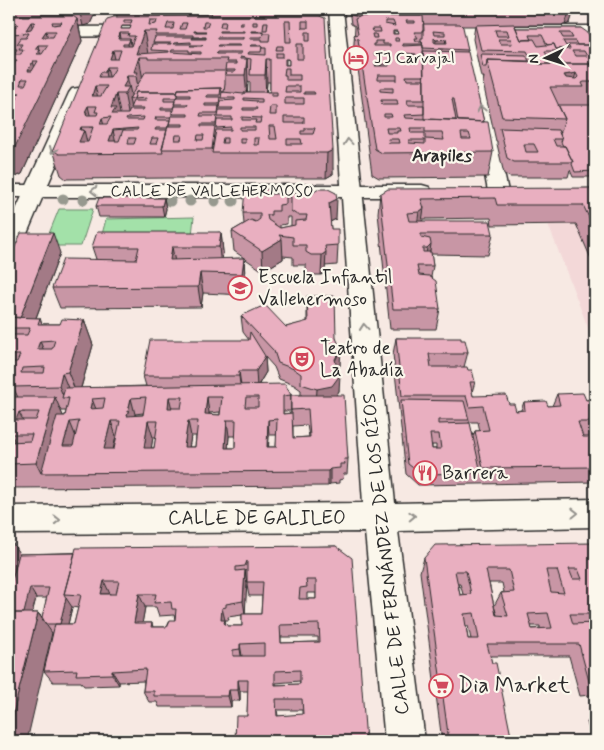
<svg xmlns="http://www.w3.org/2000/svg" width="604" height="750" font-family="Mynerve,sans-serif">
<rect width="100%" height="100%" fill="#f7e9e3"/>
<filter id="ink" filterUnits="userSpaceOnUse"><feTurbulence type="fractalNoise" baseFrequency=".02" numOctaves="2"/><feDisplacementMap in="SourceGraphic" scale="10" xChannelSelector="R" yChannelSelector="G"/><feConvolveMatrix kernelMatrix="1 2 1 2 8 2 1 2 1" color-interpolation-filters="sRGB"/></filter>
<g filter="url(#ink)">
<path fill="#f3d8d8" d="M595,208V346L548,224Z"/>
<path fill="#a3e1a9" stroke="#67866a" d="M59,209H93L81,246H44Z
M194,217L191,244L99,246L106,219Z"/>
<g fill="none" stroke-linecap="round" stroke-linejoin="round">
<g stroke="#2b2b2b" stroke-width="3">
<path id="street" d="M329,9H343L395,503L595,499V527L398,531L425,741H385L365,532L9,534V506L363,503Z
M300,26L305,28L308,31L305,34L43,37L38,35L35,32L38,29L43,27Z
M428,26H589L595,29L594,34L589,36H474L508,191L505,195L498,197L491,195L488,191L458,36L423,34L420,31L423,28Z
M78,88L84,89L87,93L20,250L17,255L9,257V225L69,93L72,89Z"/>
</g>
<g stroke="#2b2b2b" stroke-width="3">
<path id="secondary" d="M9,185H422L429,187L432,191L429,195L422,197H9Z"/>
</g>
<use href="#street" fill="#fbf7ec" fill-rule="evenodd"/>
<use href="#secondary" fill="#fbf7ec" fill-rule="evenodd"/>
</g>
<g fill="#97998f">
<circle cx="63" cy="199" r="5.5"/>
<circle cx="83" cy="200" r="5.5"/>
<circle cx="170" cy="201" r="5.5"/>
<circle cx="190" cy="201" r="5.5"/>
<circle cx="215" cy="201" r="5.5"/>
<circle cx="233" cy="201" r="5.5"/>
</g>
<path fill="#c896a5" stroke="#2b2b2b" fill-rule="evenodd" d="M9,9H97L90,24L83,26H79L82,41L22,174L11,179H9ZM13,93H18L14,96H11Z
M117,9H305V11L323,18L333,174L326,178H167L66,179L61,175L53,150L117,17L116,11ZM122,26H131L130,29H121ZM194,31H206V32H194ZM251,31H263V32H251ZM193,37H206V38H193ZM286,59H289V65H286ZM248,81L250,82V92H247ZM267,82H270V92H266Z
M349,9H364V10H369L365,9H573L570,23L565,25H515L516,28H581L594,45H595V177H573L570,170L568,177H510L504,174L497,144V141H496L483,83L484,77H481L473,39L475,26H461L468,50L467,52L484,122L493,152L488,177L379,178L372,174L357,61L353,60L355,26L351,24ZM394,31H397L398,34H394ZM375,64H381V66H375Z
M589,9H595V18Z
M595,188V268L576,224L492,225L491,218L423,219L422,221L493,234L488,255L431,254L433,266L431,277L440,309L436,329H390L378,213L380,194Z
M312,193L336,219L330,222L331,229L338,245L337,265L325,266V272L321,275H311L306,272V265H293V257L283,256V259L263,271L234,251L232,231L244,224L243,213L270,194ZM287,217H291V226L280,228V225L287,224Z
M164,198L166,209L164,217H99L96,206Z
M221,232L223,252L222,259L244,258L245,279L244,295L203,293L201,307L60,308L52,288L96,259L92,247Z
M60,253L36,318H40L42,324H60L84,320L93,345L81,388L146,386L143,376L249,340L243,332L241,316L286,327L307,322V296L336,338L340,365L337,372L339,391L336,395L348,459L347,474H344L343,479L339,480V483L330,484L328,486L9,488V261ZM265,357L274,367L279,379L294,385L301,390V395H291V413L283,414V411H291V395L259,384L266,372ZM61,411H66L65,416H63ZM220,412V415L209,414V413ZM143,413V415H135V414ZM307,425L309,437L293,438V426ZM269,435H277L276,447H268ZM191,436H196L195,447H189ZM229,436H235V448H228ZM153,437H156L154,448H151Z
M396,338L461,340L468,352L464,367L468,370L475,382L472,392L473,396L509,404L516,411L521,410L524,402L548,406H552L557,394L586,400L595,399V482L418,485L406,474L393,354ZM469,422H478L480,431H475L473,436ZM432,445H436V449H432Z
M9,541H11L19,554L336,546L366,741L247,716L248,691H240V701H231V707H159L157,702H149L143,691L144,681L119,682V685L84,686L81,682H53L44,671L53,633H52L9,741ZM246,580L249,596H262L261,614H245ZM307,593H316V599H307ZM36,598H47L42,617L38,613H32ZM72,607L78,608L74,624H68ZM145,607H156L159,616L174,615L175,620L167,627H153L152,623H142ZM242,615V626H228L225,624V620H229L228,617ZM281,637H318V642L281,643ZM300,681V684L276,685V683ZM277,710H302V715L278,716Z
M595,543V710L590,695L580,696L569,656H490L512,741H442L420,572L424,558ZM489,583H502L504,592L501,593L494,606L497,615H496ZM458,584H460L463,594L460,595ZM466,626H468L471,639H468ZM531,626H540V628L532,629Z
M595,714V741H592L587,722Z"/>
<path fill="#a37a86" stroke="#2b2b2b" d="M79,9H97L90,24L83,26Z
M574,10L570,23L565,25L569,12Z
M77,19L82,41L22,174L11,179L9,174V151Z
M31,22L37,44L26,30Z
M46,31L52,54L48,45L42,37Z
M144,31L148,54L139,57L143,80L142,96L140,99L136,76L134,72L136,54Z
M120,33L124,55L118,39Z
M130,39L134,61L132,66L128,44Z
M446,39L444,49H435L436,40Z
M38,45L39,50V49L46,72L35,49Z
M113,50L118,73L116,67L110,59Z
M247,59L248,82L247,98L245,75Z
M266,59L267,82L266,98L265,75Z
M11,60L18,83L11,96L9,87V64Z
M33,61L39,84L28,71Z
M107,67L112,90L110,96L105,72Z
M576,73L572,87L564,75Z
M127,76L132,99H129L132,114L129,118L123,87Z
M95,86L101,110L97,106L92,96Z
M116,94L121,118L116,130L111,108Z
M88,106L93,127H89L85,112Z
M102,118L108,142L100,124Z
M81,127L83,133L84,130L90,154L79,142L80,130Z
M113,130L118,154L109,141Z
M333,150V174L326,178L327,153Z
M164,198L166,209L164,217L162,206Z
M337,199L336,219L328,223L329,203Z
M424,208L421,228L416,232L419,212Z
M221,232L223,252L221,267L219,247Z
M53,233L60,253L31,331L30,328L18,323Z
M282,239L283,259L263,271L262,251Z
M431,244L428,265L424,266L427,248Z
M172,247L176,267L170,260Z
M326,252L325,272L321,275L322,255Z
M244,258L245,279L244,295L242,274Z
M200,273L203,293L201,307L198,287Z
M84,320L93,345L78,398L68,372Z
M40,341L50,366L37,349Z
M341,349L340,365L335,374L332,367Z
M265,356L266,372L257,387L256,371Z
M239,371L241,386V392L239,376Z
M62,373L72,398H64L59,386Z
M340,375L339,391L332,402L316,405L317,389Z
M13,387L25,412H19L30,434L16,420L9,397Z
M55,397L66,423L41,473L36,463Z
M169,397L173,413L168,408Z
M207,397L209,413L208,430L205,414Z
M131,398L135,414L132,431L127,416Z
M92,399L98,414L90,409Z
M227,420L229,436L227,464L225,448Z
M268,420L269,435L268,463L267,447Z
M111,421L116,436L110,464L104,449Z
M148,421L153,437L149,464L144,448Z
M188,421L191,436L187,462L184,447Z
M70,422L76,437L70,461L63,446Z
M11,434L24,459L9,443V440Z
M330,469V484L328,486V471Z
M11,541L26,564L18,593L9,580V549Z
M245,570L247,583L245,614L243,601Z
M104,581L110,594H101Z
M30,588L36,598L27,633L20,624Z
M139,594L145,607L140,636L134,623Z
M66,598L72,607L66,633L60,624Z
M222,608L225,620L227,632L221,620Z
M38,613L52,633L27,741H9V730Z
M240,644L242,656V661L240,649Z
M112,671L119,682V685L112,674Z
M238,680L240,691V701L238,690Z
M229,690L231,701V707L228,696Z"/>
<path fill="#e9afc0" stroke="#2b2b2b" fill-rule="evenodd" d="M117,9H176H175H211L210,13H121L116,11Z
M212,9H291V11H297V9H305V11H310V9H323L324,15L319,16H211ZM249,9H257V11H249ZM273,9H282L281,11H273Z
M351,9H364V12H370L369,9H382V12H391L390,9H416L417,12L420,11L421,16H361L358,17L352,15Z
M421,9H458L459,13H421Z
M534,9H573L574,10L569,12H533Z
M9,16H73L77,19L14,149L9,151V98H18L14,97L15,94L20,93H12L9,97V72L17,60H11L9,64V49H17L14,54H21L23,49H19L22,44H17L21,38H26L29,33L9,34V29H14L18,24H9ZM31,22H35L31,29L26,30ZM52,22H62L60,24L53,25ZM46,31H56L53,37H42ZM38,45H48L42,54H37L39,49H35ZM33,61H38L32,71H28ZM22,79H28L25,85H20Z
M219,16H319L325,18L333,150L327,153H212L216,130H231V127L216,128L217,120H232V117H218L219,110H232L233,108H219L220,101L235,100V98H221L222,92L244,94L245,92H270V59H266L265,75H250L251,59L240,57V59H247L245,75H225V72H235V70H225L226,64H236V62H226L227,59H148V57H139L134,72H138L136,76H127L126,78H128L123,87H129L127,90L125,94H116L111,108H116L112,114H128L130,110H143L144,108H130L133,101H146L147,98L134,99L136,92H177V97H176V98H164V101H175L174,106L173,108H161V110H172V116H171V117H156L155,120H170L169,124V126H168V128H156L155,130H167L162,149L163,153L59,154L53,150L107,19L114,17ZM124,20H132L131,23H124ZM150,20H157L156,24L149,25ZM285,21H290L291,42H286ZM302,21H308V28H302ZM204,22H209L207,27H203ZM221,22H226L225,27H220ZM240,22H243V25H239ZM253,22H257V25H253ZM264,22H268L267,30H263ZM168,23H174L173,29H166ZM182,23H187L185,29H180ZM122,26H131L130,29H121ZM144,31H157L155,35H193V37H155L153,43H171V44H152L151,50L169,51V52L136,54ZM194,31H206V32H194ZM220,31H244V32H220ZM251,31H263V32H251ZM306,32H310V41H306ZM120,33H129L128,36H135L131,46H123V44H128L130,39H118ZM263,33H270L269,41H262V39H250V37H262ZM193,37H206V39H192ZM217,37H243V39H217ZM191,42V44H173L174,43ZM297,44H303V59H297ZM191,45H203L202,46H190ZM218,45H241V46H217ZM251,45H262V48H266V55L248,54L249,52H261L262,46H250ZM277,46H283V50H276ZM113,50H121L118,59H110ZM172,50H189V52H201V54L171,52ZM217,52H241V54H216ZM276,53H283V57H276ZM285,59H289V65H285ZM107,67H116L110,77H99L101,72H105ZM285,68H289V75H300V80H286V75H284ZM95,86H107L101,96H92ZM286,86H300V92H285ZM271,92H277V96H271ZM304,92H314L315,94H304ZM244,98L262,99V103H257V101L244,100ZM285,98H304V104H285ZM88,106H97L95,112H98L97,115H86L87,112H85ZM270,106H276V115H269ZM243,108H257L256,110H243ZM111,117L107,124H100L102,118ZM144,117L143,120H126L127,118ZM242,117L261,118L260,123H255L256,120H242ZM284,117H304V123H284ZM269,126H275L277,139H270ZM81,127H93L88,142H79L84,130H80ZM240,127H255V130H240ZM138,128L137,130H123L119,141H109L113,130ZM305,128H315L313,134H301V131H305ZM129,138H136L134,144H128ZM152,138H158L156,144H150ZM223,138H227V143H222ZM240,138H245V143H240ZM254,138H259L258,145H254ZM287,139H301L302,144H287Z
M361,16H423L424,30H422V32H414L418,38H415L416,41H422L423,44H402L403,46L423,45L424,76H406L407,80H424V100H407L408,105H424V114L404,115L405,118L488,122L493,152L382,153L375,149L358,39L355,38L354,35L358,34L355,19ZM385,21H393L395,26L385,24ZM406,21H415V23H407ZM372,28H380L381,32H373ZM393,31H397L398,34H393ZM372,34H376L377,38H373ZM395,38H398L399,41H395ZM375,41H383V44H390V46H373V44H375ZM374,53H387V55H374ZM404,53L416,54V55H404ZM375,64H389V66H375ZM378,75H397V80H377V78ZM380,88H393V92L380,91ZM381,100H397L398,105H382ZM384,114H391L392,117H384ZM386,128H400L401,131H397V133H387ZM410,128H425V132H442L444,140L425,139V133H411ZM461,133H469L471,139H462ZM388,139H399L400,143H389ZM409,140H425V144L409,143Z
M423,24H460L463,27L468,50L423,48L422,41H421V38H423ZM433,31L445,32V35H434ZM434,38L436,40L446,39L447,43H436L434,42Z
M514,24L521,40L534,39L538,46L554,44L556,49H570L568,45H595V64H539L537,62L532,61L527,51L481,50L475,25ZM495,30H507L509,36H497ZM498,39H511L512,44H500ZM545,51H556L559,56H547ZM572,51H584L587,56H575Z
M516,28H581L588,33L594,45H577L575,41H563L566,46H568L567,49H556L554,44L547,45L542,35H529L531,40H521ZM560,33H570L573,38H563Z
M423,51L468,52L484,122L458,121L454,99H452L456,120L424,119V100Z
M480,54L526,55L529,61L487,60L486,67H483Z
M487,60L537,62L539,64H595V74L593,73L595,75V82H584L582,83L584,87H550L565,119L502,117ZM576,73L578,77L576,79L566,78L564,75Z
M146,71H226L225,75V84L224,92H222L221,88L178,89L177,92H136L134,99H129Z
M221,88L220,95H207V97H220L219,104H205V106H219L218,113H201L200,116H217L216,124H201V126H215L212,149H162L168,126H183V124H169L171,116H188V114H172L174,106H187L188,104H174L176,97H190V95H177L178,89ZM176,135H182L181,140H175ZM198,135H204L203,140H197Z
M558,105H595V171L575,172L572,164L573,162L565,146H563L561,142L562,139L560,134L565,119Z
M500,128L558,130L562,139H553L556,146H565L573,162H514L507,158ZM524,144H534L538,152H526Z
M595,188V230L583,205H497L495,198L421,199L424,208L419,212L407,213L409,221H490L493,234H421V237L430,239L431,244L427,248H423V252H431L433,266H417L419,275L429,276L436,281L440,309H393L380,194L388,189Z
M245,189H270V194L312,193L319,189H328L336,193L337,199L329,203L331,229H338V245L325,246L326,252L322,255H311L306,252V245H293V237L279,235L282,239L262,251L232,231L251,220L256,222L260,219V213H243ZM286,197H291V211L297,215H307L306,220L295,221V225L280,228L268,220L267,215H271V211H279V205L286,204Z
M99,198H164L162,206H96Z
M97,232H221L219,247H172L170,260L244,258L242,274L200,273L198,287L52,288L63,259L136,260L139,247H92Z
M21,233H53L20,318L9,317V261Z
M307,296H335L336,338L341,349L335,359L336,364L332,367L340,375L332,386L317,389L301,384V374L294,369L278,363L274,351L241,316L265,305L286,327L308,321Z
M9,317L40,318L38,324H60L62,319L84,320L68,372L62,373L59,386L13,387L9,397H55L36,463L9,464V442L30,441L32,434H11L9,440V362H17L20,355H9V335H27L30,328H9ZM55,340L52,349H37L40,341ZM45,367L44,373H21L22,368ZM19,412H39L36,420H16Z
M250,332L265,356L256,371H239V376H143L150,340H249Z
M396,338H461V340H465L468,352H464V354H429L431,367H467L468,370H472L475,382H470L473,396L506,395L509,404H514L516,411L525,410L524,402L546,401L548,406L560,405L557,394L583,393L586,400L595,399V422H578L583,437H595V467L483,468L475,431L489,430L483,406L469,407L466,396H402Z
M285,384L291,395L283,396V414L292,413L293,438L310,437L308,409L291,410V395H344L348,459H344L345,464H340V468L330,469L328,471L41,473L57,416H65L69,398H62L65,388ZM146,397L143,415L127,416L131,398ZM169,397H183L181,408H168ZM207,397H222L220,415L205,414ZM246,397H258V407H245ZM105,398L103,408L90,409L92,399ZM277,419L276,447H267L268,420ZM227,420H236L235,448H225ZM79,421L73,446H63L70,422ZM111,421H120L114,449H104ZM148,421H158L154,448H144ZM188,421H198L195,447H184Z
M401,400L464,401L469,420H438V424L470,423L481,473L421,474L408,464ZM430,434H439L441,449H432Z
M9,541H11L9,549Z
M595,543V614H570L573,624L595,623V684L590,685L579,644H487L492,663H496L512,741H449L424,558L435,545ZM569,569H578L582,579H573ZM486,570H509L514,592L501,593L508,616L496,615ZM546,570H557L564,593L551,592ZM455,571H466L471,594L460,595ZM474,613L479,639H468L464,614ZM548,613L552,628L532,629L528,614Z
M336,546L352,558L366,741H235L236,716H247L248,680H238V690H229L228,696H154V691H143L146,669L112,671V674L76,675L77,670L44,671L55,624H74L81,595L64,594L76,548ZM247,561V582H263L261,614H242V626H228L224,623L225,620H221L222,608L226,607V604L243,601L245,570L236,571V567L245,566ZM306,580H316V599H299L300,588L307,587ZM104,581H119L116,594H101ZM139,594H156L154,603L171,602L172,609H176L175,620H170L167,627H151L152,623H134ZM319,624L320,642L281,643L280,625ZM264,643V656H233V650L240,649V644ZM300,670V684L275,685V671ZM276,699H302L303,714L277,716Z
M75,553L64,594L66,598L60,624H46L42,617L49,588H30L24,613H9V592L19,554Z
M9,613H38L9,730Z"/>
<defs><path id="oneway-chevron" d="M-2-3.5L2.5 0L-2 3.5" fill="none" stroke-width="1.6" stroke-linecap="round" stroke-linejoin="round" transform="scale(1.25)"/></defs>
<g stroke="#93918c">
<use href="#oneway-chevron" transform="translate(481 109) rotate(-102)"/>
<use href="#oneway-chevron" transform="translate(348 142) rotate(-95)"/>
<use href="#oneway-chevron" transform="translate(53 150) rotate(113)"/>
<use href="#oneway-chevron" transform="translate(94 191) rotate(180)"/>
<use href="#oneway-chevron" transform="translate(364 327) rotate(-95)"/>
<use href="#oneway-chevron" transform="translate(575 513) rotate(-1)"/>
<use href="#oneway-chevron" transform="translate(412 516) rotate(-2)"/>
<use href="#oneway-chevron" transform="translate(57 520)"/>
</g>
</g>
<defs>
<g id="hotel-ring" transform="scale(1.25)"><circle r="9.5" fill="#fbf7ec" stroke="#d1495b" stroke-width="1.5"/><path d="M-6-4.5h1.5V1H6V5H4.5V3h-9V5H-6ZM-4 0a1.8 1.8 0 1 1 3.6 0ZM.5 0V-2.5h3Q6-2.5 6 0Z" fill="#d1495b"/></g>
<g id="school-ring" transform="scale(1.25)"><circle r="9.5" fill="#fbf7ec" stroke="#d1495b" stroke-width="1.5"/><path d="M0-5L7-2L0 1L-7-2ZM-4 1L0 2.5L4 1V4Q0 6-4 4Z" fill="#d1495b"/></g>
<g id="theatre-ring" transform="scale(1.25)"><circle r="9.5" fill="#fbf7ec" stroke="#d1495b" stroke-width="1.5"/><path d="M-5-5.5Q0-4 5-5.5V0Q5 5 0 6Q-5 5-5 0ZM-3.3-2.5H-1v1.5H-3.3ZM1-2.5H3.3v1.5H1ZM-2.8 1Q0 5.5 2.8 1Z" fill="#d1495b"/></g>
<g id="restaurant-ring" transform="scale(1.25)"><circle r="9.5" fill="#fbf7ec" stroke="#d1495b" stroke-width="1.5"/><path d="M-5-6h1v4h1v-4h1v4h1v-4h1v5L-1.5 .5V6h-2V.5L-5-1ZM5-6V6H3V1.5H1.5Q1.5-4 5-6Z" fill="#d1495b"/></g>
<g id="supermarket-ring" transform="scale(1.25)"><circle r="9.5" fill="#fbf7ec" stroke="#d1495b" stroke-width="1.5"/><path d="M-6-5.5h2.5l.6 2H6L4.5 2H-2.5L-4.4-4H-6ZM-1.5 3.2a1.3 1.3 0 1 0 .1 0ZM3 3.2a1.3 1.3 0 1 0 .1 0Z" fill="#d1495b"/></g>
</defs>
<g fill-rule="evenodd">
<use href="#hotel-ring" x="356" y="58"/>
<use href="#school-ring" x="240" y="288"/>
<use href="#theatre-ring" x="302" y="359"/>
<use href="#restaurant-ring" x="425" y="473"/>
<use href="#supermarket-ring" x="441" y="686"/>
</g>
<g text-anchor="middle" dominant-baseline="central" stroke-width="4.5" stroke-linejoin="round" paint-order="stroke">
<g font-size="16" fill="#2b2b2b" stroke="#fbf7ec" text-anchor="start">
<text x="374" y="58">JJ Carvajal</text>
</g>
<g font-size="16" fill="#2b2b2b" stroke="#fbf7ec">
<text x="212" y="191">CALLE DE VALLEHERMOSO</text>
</g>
<g font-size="18" font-weight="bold" fill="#2b2b2b" stroke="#fbf7ec">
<text x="442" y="156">Arapiles</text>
</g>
<g font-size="19" fill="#2b2b2b" stroke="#fbf7ec" text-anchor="start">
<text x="258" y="277">Escuela Infantil<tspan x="258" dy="22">Vallehermoso</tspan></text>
<text x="320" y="348">Teatro de<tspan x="320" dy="22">La Abadía</tspan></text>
<text x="442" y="473">Barrera</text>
</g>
<g font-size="19" fill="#2b2b2b" stroke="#fbf7ec">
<text x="257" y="518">CALLE DE GALILEO</text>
<text transform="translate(386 554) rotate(-96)">CALLE DE FERNÁNDEZ DE LOS RÍOS</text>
</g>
<g font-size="22" fill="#2b2b2b" stroke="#fbf7ec" text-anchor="start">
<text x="458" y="686">Dia Market</text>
</g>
</g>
<rect width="604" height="750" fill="none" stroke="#fbf7ec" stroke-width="30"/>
<rect x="15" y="15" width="574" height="720" fill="none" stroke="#2b2b2b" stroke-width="2" filter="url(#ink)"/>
<g transform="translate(546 58) rotate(266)" stroke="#fbf7ec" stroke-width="4" paint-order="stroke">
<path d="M0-4L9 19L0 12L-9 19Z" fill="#2b2b2b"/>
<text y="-8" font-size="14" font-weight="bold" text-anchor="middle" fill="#2b2b2b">N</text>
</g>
</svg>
